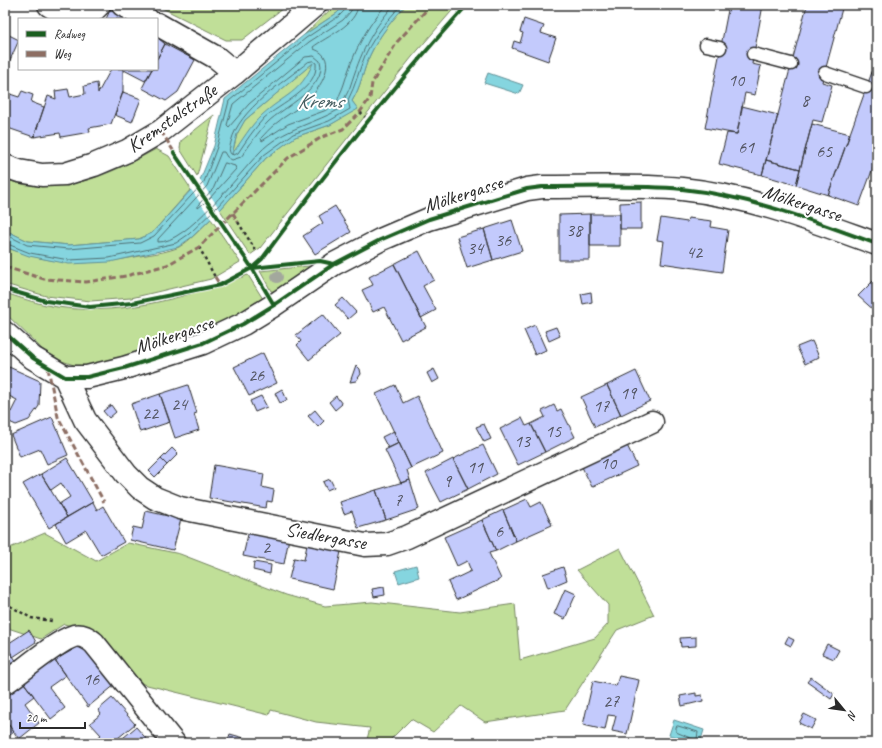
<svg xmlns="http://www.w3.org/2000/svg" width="882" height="748" font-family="Caveat,sans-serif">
<rect width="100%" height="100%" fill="#fff"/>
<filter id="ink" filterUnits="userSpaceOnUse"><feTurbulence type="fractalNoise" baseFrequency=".025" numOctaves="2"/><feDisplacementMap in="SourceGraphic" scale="8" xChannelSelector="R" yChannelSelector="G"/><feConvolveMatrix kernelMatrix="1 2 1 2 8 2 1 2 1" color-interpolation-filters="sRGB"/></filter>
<g filter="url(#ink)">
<path fill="#c0df98" stroke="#768562" d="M156,5H287L242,40H226Z
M335,5H345L337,13L304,35Z
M406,5H457L412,57L260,248L250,255L220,210L266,158L295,137L330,125L357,109L352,101C361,87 363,70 370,55C379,36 392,20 406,5Z
M314,62C300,95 287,93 264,114C251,125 242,142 232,155L237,134L245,120Z
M214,115L212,120L197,176L180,149L181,141Z
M156,149L169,156L191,189L152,233L139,239L69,245L28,241L5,230V179C58,199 109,175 156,149Z
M211,219L240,262L211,279L131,298L91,301L46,296L5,284V247C54,266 89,266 140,256C152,254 168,252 179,247C191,240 201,228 211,219Z
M319,265L278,292L271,291L260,271Z
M248,275L263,299L260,306L157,353L80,367L62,361L42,349L5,313V293C18,297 32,302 46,305C115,319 183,298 248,275Z
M45,533L96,561L128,543L180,554L286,595L325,606L372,602L460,612L515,604L520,660L595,638L608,624V605L577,570L620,548L654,615L617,630L565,710L485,722L461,706L433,732L411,719L387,743H366L370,728L316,722L271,710L269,715L143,684L100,638L90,631L64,624L41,639L5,627V550Z"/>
<path fill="#85d5df" stroke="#619197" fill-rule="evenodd" d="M345,5H406C392,20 379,36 370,55C363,70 361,87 352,101L358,109L330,125L295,137L266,158L220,210L192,237L178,247L110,262L69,264L29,256L5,247V230L28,241L69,245L139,239L152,233L200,180L214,146L225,99L304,35L337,13ZM313,63C300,94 285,94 262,115C250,126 242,141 232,154L237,134L245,120Z
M488,73L523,85L519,94L484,83Z
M416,565L419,577L399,583L395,571Z
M674,720L704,730L700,743L669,735Z"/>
<path fill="#fff" d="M199,179L221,211L212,220L190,188Z"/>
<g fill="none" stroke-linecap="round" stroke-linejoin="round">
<path stroke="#4f6f73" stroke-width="1" d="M352,5L351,11L343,20L309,42L233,104L227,125L229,127L249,104L305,57L314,56L320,61C328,87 282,108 268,122C257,133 250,145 241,157L232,160L227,157L224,152H221L207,186L158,239V242C186,244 239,174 259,153C282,128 316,124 343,107C344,96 346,97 350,87C361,53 370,32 394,5
M358,5C357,25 327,36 313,47L314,49C340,58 320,89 307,101C297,110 284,116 274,125C269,129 265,134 261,138L262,141L288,124L324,111L337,104C338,96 342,91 344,84C353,54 365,28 386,5
M313,61L316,63C319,88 279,105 264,118C254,129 246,141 238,153L234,155L231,154C228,150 230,147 231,142C239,109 283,83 308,62Z
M225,163L235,166L236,169L209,199L198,208V205L213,189Z
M5,234L27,245L69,249L140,243L154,236L204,182L217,147L229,101L306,38L339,16L346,9L347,5
M5,243L30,253L69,260L109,258L176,243L189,234L217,207L264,155L293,134L329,121L350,109L348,100C356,85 359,69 366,53C375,35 388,20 401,5
M678,726L698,732L697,739L695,740L676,732V727Z"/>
</g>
<path fill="#c3cafc" stroke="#2b2b2b" d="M65,5H85L81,9L68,8Z
M729,5H763L752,64L761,66L755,95L745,93L737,134L705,128Z
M807,5H843L822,82L832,85L822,122L813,120L800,169L766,160Z
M111,8L132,19H106Z
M524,19L544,26L541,33L556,38L548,61L512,48L514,41L520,43L523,33L520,32Z
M5,33L19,40L6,69L5,68Z
M157,37L165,44L157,59Z
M165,44L195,60L178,92L166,101L142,88L152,69H157V59Z
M877,58V157L859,206L828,195Z
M111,69H123V92L111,124L89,128L90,132L61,137L60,133L34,137L48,96L56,99L55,91L68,89L70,97L85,94L84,86L97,83L98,93Z
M122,69H152L145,81Z
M22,91L33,95L31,102L44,107L34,137L5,127V99L7,93L19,97Z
M123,92L141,99L132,122L115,115Z
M742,106L778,115L762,175L719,164L727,133L737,134Z
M812,124L850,134L828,195L796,185Z
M766,160L800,169L796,185L762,175Z
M641,202V229H620V203Z
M335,206L351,232L315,254L303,236L323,223L319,216Z
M590,214V260H559V215Z
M590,214H620V246H590Z
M661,218L687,222L688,218L712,221L711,227L728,230L722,272L661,263L664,241L657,240Z
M512,220L522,251L493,260L484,229Z
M484,229L493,260L467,268L457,237Z
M419,251L434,280L423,286L436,310L421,318L394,264Z
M394,264L426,327L401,340L384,307L373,312L362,290L373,285L369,277Z
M877,277V313L858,296Z
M591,292L592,302L583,304L581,294Z
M343,298L356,312L348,319L335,305Z
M5,299L9,303L5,307Z
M323,314L340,335L309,360L297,345L301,341L296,335Z
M535,325L546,350L535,355L524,330Z
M556,327L560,336L549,341L545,331Z
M812,341L819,357L805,364L797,347Z
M263,353L277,383L249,396L234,367Z
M356,365L360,369L361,374L356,381L350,382Z
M9,367L40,381L39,406L29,420L16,425L5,420V408L11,412L17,400L5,394V375Z
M434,369L439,379L432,383L427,373Z
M636,371L650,401L621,415L607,385Z
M188,385L197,413L194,414L199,430L175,438L160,394Z
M395,385L403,403L417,396L443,453L411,468L376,394Z
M607,385L621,415L595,427L581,397Z
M282,389L287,400L280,403L275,393Z
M160,394L170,422L140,432L131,404Z
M261,396L267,407L255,412L250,401Z
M336,396L342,404L335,410L329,402Z
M111,405L116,412L109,418L103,411Z
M554,405L557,411L561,409L575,437L545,452L531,424L545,417L542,411Z
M315,410L324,421L318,427L308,416Z
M52,417L68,455L47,464L40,449L20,457L11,435Z
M522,418L526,426L531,424L545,452L518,465L500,429Z
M484,424L491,439L484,442L476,427Z
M394,431L399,443L388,448L382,437Z
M624,439L637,466L592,487L579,461Z
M399,443L411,468L407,470L410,480L401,483L385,450Z
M483,445L497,474L468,489L453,459Z
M172,448L178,454L167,465L161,459Z
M67,458L93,502L67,517L59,504L70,497L61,483L51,490L41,474Z
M161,459L167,465L155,477L149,471Z
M453,459L468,489L441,502L426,473Z
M214,465L264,474L262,487L274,490L272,502L267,501L266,508L209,498Z
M41,474L67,517L49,528L23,484Z
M330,479L334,487L327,490L323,482Z
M410,480L419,509L386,520L376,490Z
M376,490L386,520L358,528L352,511L344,514L340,502Z
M527,499L531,507L541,502L552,525L516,541L503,510Z
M93,502L97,510L103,506L124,542L101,555L86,530L66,542L56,524Z
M503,510L516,541L496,551L482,520Z
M146,511L181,519L173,550L130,540L133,527L142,529Z
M482,520L496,551L489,553L501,579L456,600L448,582L471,571L467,561L457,566L444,537Z
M249,530L289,538L284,564L243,556Z
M308,540L342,547L333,589L289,579L294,558L304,560Z
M254,562L271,565L270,574L253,570Z
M563,567L567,580L548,588L543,574Z
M384,587L385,595L374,597L372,589Z
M565,589L576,594L565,619L554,614Z
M29,630L36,642L13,657L6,645Z
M696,637V646L681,647L680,638Z
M788,637L794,640L791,646L785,643Z
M5,644L17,662L5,669Z
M83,644L116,684L88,707L55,660Z
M827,644L839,650L834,659L822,654Z
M55,660L66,675L49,687L65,708L51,719L24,683Z
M619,676L639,680L627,734L612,731L616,716L608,715L605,730L583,725L593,681L616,686Z
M811,677L834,694L831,699L807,682Z
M24,683L34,696L25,703L39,723L19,739L5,720V697Z
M696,693V696L702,695L703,701L682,706L680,696Z
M112,698L135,724L112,743H92L101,735L90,723L101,714L98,710Z
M804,714L816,720L811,729L799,723Z
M5,720L14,732L5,739Z
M136,727L150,743H117Z
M230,734L262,743H227Z"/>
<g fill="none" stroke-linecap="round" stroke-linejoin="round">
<g stroke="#2b2b2b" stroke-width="15">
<path id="service" d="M706,45L720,48
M753,54L791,64
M825,73L866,87"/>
</g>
<g stroke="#2b2b2b" stroke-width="25">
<path id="minor" d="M49,5L72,19H85L99,5
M123,5L147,19
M157,24L217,58L235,73
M5,333L33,358L65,377H87L124,368L203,343L243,324L274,305L334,264L380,240L429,219L527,189L542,187C589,187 636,185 682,189C750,196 813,221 877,244
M65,377L85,420L126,474L140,488L155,498L180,508L365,545L387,544L407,537L652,422
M5,683C21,672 57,641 74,636C82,634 88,638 94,643L174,743"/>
</g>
<g stroke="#2b2b2b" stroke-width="25">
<path id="secondary" d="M5,166L19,171L42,175L65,174L94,165L127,151L161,131L235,73L315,5"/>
</g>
<path stroke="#2b2b2b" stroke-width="2.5" stroke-dasharray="3 3" stroke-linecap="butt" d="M360,112L365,117
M238,222L256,251
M199,247L215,277
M5,603L31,618L52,621"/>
<use href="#service" stroke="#fff" stroke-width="12"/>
<use href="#minor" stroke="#fff" stroke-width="22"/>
<use href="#secondary" stroke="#fff" stroke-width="22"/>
<path stroke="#8d6e63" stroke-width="3" stroke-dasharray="6 3" stroke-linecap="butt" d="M161,131L176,155
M233,213L238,222
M5,267L44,279L86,282L126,276L167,265L199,247L288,158L322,137L343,129L360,112L370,98L372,83L397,42L431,5
M215,277L220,285
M48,368L58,417L104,502"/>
<g stroke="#fff" stroke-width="6">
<path id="cycleway" d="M174,153L252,268L274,305
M252,268L320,261L334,264
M5,289L46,301L90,307L132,303L220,285L252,268L262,259C327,171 393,86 467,5
M5,333L33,358L65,377H87L124,368L203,343L243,324L274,305L334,264L380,240L429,219L527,189L542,187C589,187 636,185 682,189C750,196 813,221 877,244"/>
</g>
<use href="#cycleway" stroke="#1b5e20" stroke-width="4"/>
</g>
<circle fill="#a3a89d" cx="277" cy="277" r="6"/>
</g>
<g text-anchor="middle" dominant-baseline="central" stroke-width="4" stroke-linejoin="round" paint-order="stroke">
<g font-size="18" fill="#51535f">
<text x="736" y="80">10</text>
<text x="805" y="100">8</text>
<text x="746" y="147">61</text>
<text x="824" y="151">65</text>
<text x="574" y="230">38</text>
<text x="503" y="240">36</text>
<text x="475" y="248">34</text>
<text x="694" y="252">42</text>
<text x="256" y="375">26</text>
<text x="628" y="393">19</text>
<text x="179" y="404">24</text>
<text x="601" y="406">17</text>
<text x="150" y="413">22</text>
<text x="553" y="431">15</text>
<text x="522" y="441">13</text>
<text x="608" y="463">10</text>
<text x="475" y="467">11</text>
<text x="447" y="481">9</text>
<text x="398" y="500">7</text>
<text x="499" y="531">6</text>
<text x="266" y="547">2</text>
<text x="91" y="679">16</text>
<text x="611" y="701">27</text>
</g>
<g font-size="20" fill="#2b2b2b" stroke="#fff">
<text transform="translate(172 118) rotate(-35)">Kremstalstraße</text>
<text transform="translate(463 194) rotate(-18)">Mölkergasse</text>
<text transform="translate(802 203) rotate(18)">Mölkergasse</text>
<text transform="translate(174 335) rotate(-19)">Mölkergasse</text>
<text transform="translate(326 536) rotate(10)">Siedlergasse</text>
</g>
<g font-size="21" font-style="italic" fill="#465e61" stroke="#fff">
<text x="320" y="101">Krems</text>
</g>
</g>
<rect width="882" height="748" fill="none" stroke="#fff" stroke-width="20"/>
<rect x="10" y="10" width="862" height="728" fill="none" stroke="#2b2b2b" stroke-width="1.5" filter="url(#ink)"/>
<rect x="18" y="18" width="140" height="52" fill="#ffffff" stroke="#aaaaaa"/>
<rect x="26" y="31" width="20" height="6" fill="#1b5e20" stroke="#aaaaaa"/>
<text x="54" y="38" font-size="12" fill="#2b2b2b">Radweg</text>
<rect x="26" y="51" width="20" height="6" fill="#8d6e63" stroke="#aaaaaa"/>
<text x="54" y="58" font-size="12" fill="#2b2b2b">Weg</text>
<g transform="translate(844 710) rotate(119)" stroke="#ffffff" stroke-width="3" paint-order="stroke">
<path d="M0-3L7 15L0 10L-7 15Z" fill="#2b2b2b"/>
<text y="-6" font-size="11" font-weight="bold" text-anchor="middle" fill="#2b2b2b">N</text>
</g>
<path d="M20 722v6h65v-6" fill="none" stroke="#2b2b2b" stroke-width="2"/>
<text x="26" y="722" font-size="12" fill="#2b2b2b" stroke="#ffffff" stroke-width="3" paint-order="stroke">20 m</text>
</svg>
